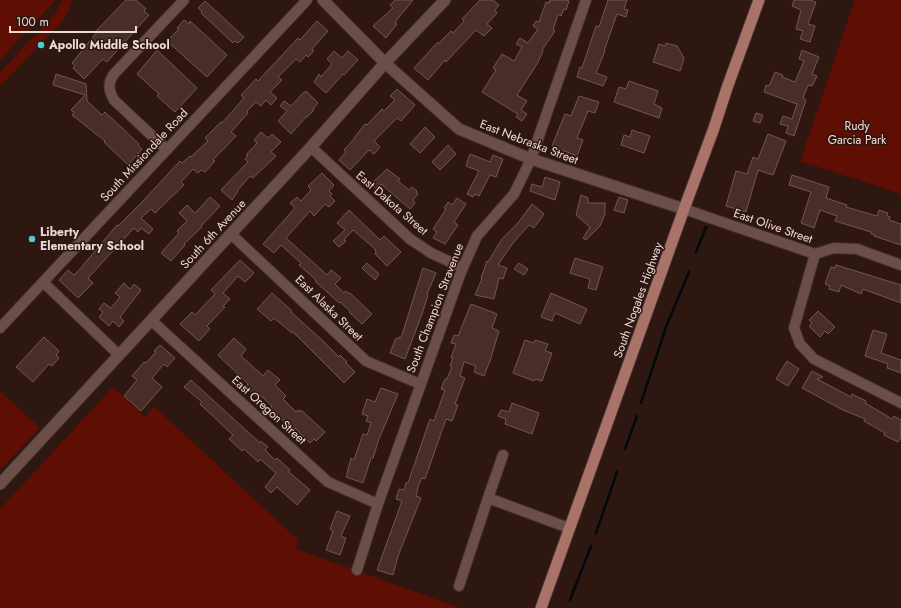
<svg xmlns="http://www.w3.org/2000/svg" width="901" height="608" font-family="Jost,sans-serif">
<rect width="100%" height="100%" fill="#2e1611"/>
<path fill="#5e0e03" d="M0,0H56L0,60Z
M62,0H72L67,14L63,21L0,86V72L55,14Z
M855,0H901V194L800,161Z
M113,387L145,417L154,406L298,540L296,549L461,608H0V509Z
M0,391L40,428L0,470Z"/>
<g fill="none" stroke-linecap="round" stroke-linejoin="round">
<path stroke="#00090b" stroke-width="2.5" d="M696,252L706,227
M641,403L666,327L689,272
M625,449L637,416
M596,533L617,472
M570,600L591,546"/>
</g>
<path fill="#482d28" stroke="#745650" d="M126,0H136L146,9L144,11L149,15L107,62L103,59L84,79L73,68L75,66L72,63L97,32L96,31Z
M395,0H413L395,22L397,24L386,38L373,26L393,8L390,5Z
M480,0H493L499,5L495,10L497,13L487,24L492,28L484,36L476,30L446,62L445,60L428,80L414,68L437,43H439L451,31L453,33L464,21L462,19Z
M550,0H565L569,1L566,10L564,9L561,16L558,14L553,30L555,31L542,50L543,51L537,64L517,95L527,101L521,110L527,114L522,121L516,117L518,114L482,92L496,70L493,68L502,54L514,61L522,47L516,44L520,38L528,43L538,29L533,26L536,21L539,22L546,2L549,3Z
M608,0H627L624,9L628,10L626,17L617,14L604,51H605L596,73L607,77L603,86L577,77L580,67L582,68L596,26L599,27Z
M794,0H810L816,2L808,24L815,26L810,42L800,39L803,31L796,29L801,10L792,6Z
M205,1L244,37L238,43L235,41L233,43L201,13L202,11L198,8Z
M184,20L189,24L190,21L227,55L207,77L167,41L179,29L177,28Z
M317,21L328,31L312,49L314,51L308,57L306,55L300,62L296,59L278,77L282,80L270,92L277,98L271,105L266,100L261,106L256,102L247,111L248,113L231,132L236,136L213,160L215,161L205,172L201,170L198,173L193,169L181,182L184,185L155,213L151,209L141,218L153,229L149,234L141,228L138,232L134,228L88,278L93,283L78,298L59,280L68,270L74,275L79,270L117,225L118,226L143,201L180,161L182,163L190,156L191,157L208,141L205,138L221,122L222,123L244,98L241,95L256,79L258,81L298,38L300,40Z
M666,43L677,46L684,58L680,71L653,62L659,44L665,46Z
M157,50L197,88L175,112L157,96L159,94L137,74Z
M802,50L819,57L812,74L817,76L812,86L808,85L803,98L806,100L794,136L786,133L788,126L780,124L783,116L792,119L797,104L764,92L766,85L769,86L775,72L783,75L782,77L795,82L804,61L799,59Z
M334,51L342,58L348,51L358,60L344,75L343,74L326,93L314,82L319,74L321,77L332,64L327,59Z
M56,74L86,84L87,101L102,115L105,112L139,144L138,145L142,149L128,165L104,142L105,141L72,115L74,113L71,110L85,95L53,85Z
M629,81L658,91L654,104L662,108L659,118L614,102L619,87L626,89Z
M397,89L415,105L401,121L397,118L374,141L380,147L374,154L369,150L350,170L339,160L346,152L344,150L355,138H354L365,124L367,125L382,109L384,111L395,100L390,96Z
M304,92H307L318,103L313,109L314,110L307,117H306L291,134L278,121L287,111L280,106L284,101L291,106Z
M579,96L599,102L595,113L588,111L577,138L583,140L577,156L552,146L565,114L571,116Z
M756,113L763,115L760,123L753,121Z
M425,127L435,137L420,153L410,144Z
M632,130L650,136L644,153L621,145L624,135L630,137Z
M261,132L268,138L272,134L281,142L271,152L276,156L253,178L250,176L237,191H238L232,200L221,190L248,162L245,159L248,156L246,155L257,143L254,140Z
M768,134L786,141L773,175L758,170L746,212L726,206L736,171L747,174L753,157L758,159Z
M448,145L456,154L440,170L432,162Z
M470,154L490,162L493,155L503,159L496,177L490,175L479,196L475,194L473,197L467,194L479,171L466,166Z
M387,169L400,179L398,181L409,190L412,187L417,191L416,192L418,194L413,200L415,203L410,209L381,184L376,189L371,184Z
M322,173L334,185L329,191L332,194L330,196L335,201L329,207L325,204L314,216L310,211L286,238L327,275L331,270L341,278L335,284L344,293L346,291L349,294L350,293L372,314L362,324L349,312L350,311L340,302L339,303L315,281L316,280L299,265L301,263L281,245L274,253L263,244L295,208L290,203L297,197L301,201L311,190L308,186Z
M792,175L829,187L826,198L847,205L846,207L877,216L879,210L888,213L887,216L890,217L889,220L901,224V245L874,236L875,235L871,234V232L835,221L837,216L820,210L814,228L801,223L811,192L789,185Z
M545,177L560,182L555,200L530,191L532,184L542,187Z
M581,195L588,198V203H605V214L600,226L586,240L583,238L590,227L576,215Z
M210,197L220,206L201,226L202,227L184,244L185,245L171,261L161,253L179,233L177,231L187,221L179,213L187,205L195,213Z
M619,197L628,200L624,213L614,210Z
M457,198L466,204L454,222L458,225L445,244L433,238L437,232L433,229L446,209L444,208L448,202L452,205Z
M532,204L544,214L534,228L529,225L513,243L498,265L507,268L503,279L499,278L494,299L475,295L482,279L481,278L487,261L488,262L502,239L518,223Z
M349,210L380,240L384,236L401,252L387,266L375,254L376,252L375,249L353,230L344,240L346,241L339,247L333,241L345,230L337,223Z
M575,258L603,267L596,290L588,288L590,279L570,273Z
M240,260L254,273L245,282L238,276L223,293L230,299L223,306L225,307L207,326L210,329L199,341L180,324L192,312L195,315L215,294L211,290Z
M367,263L379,274L375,280L362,268Z
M519,263L528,269L524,275L514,269Z
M836,265L901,285V303L863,289L861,294L841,285L839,292L829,289L830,286L825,284L831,267L835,268Z
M423,268L436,273L427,294L428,295L422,314L405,359L390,353L396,338L398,339L399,337L401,338Z
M124,283L130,289L134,284L141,290L120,317L124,321L119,327L113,321L109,326L99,317L103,312L99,309L104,303L111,308L120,297L115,293Z
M272,293L292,311L291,312L323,341L339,357L340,355L347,362L346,363L355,372L344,383L293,332L292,333L274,318L271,321L257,309Z
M551,293L587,309L580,324L555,313L552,321L541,317Z
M471,304L497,314L492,328L499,331L490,361L484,376L474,372L476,366L464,362L460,376L465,378L455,404L458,405L452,421L446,419L425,479L422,478L419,484L416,496L421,498L398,556L393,575L377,570L402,501L396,499L399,489L404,490L406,483H408L430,419L434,421L445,390L441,389L445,379H447L452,367L450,366L453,358H451L456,344L451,343L454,335L458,336Z
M818,311L835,327L828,334L825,331L820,337L809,326L812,323L809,320Z
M873,330L887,334L881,353L901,360V373L887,368L888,364L865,356Z
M44,337L59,351L56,355L59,358L52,366L49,364L33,382L16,367Z
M234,338L246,349L241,356L263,376L268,370L280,380L275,385L286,396L283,399L296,412L298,410L300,412L301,410L325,432L316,441L314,439L310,443L295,428L293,430L278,416L277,417L269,410L272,406L259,394L257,397L246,387L248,384L218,355Z
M525,340L534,343L535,340L548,344L545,351L552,353L542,381L535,379L534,381L513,373Z
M160,345L175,358L167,367L164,364L152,378L162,387L141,411L124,396L137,380L132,376L144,362L146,363L156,352L154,351Z
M787,361L799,369L788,386L776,379Z
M812,371L823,377L817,379L851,397L852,394L866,401L865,403L892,419L894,416L901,420V437L898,442L884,435L885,433L864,421L865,419L843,410L802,388Z
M191,380L260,443L261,441L268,447L265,450L275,460L277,458L290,470L289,472L310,490L297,505L277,487L271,493L265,487L276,473L260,459L258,462L244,449L242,451L229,439L233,435L200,404L202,402L184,387Z
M381,388L398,394L379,439L373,458H371L363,483L346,477L351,458L354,460L363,434L367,435L371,423L366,421L368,416L362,414L367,399L375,402Z
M512,403L539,413L532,434L505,424L506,419L498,416L501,410L509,412Z
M337,511L350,516L341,536L346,538L340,555L326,550L333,531L330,529Z"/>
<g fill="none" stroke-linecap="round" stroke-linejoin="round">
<g stroke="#443130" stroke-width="12">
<path id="minor" d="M311,147L410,239L431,253L463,268
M167,150L114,100C109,91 107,83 114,74L184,0
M684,209L815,254L834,248L857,249L901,265
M231,234L366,361L420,384
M815,254L794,328L800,344L814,359L901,403
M43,282L119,355
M152,321L328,482L378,504
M0,328L307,0
M488,498L503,455
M357,570L378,504L461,272L477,236L514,194L531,159L586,0
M459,586L488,498L569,528"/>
</g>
<g stroke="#443130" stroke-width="13">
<path id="tertiary" d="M323,0L385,63L459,129L531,159L684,209
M0,484L311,147L385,63L445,0"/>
</g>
<g stroke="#443130" stroke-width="13">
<path id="primary" d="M541,608L684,209L714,128L727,88L759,0"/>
</g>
<use href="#minor" stroke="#6b4e48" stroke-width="10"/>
<use href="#tertiary" stroke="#6b4e48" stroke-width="11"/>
<use href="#primary" stroke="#aa7367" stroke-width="11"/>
</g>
<g fill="#51ccd5" stroke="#2e1611" stroke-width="1.5">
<circle cx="41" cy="45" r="4"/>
<circle cx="32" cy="239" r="4"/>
</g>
<g text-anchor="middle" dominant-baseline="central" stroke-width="3" stroke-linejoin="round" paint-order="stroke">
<g font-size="12" font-weight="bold" fill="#ebd9d5" stroke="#2e1611" text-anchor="start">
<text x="49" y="45">Apollo Middle School</text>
<text x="40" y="232">Liberty<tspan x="40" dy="14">Elementary School</tspan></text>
</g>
<g font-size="12" fill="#f7dcd6" stroke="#2e1611">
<text x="857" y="126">Rudy<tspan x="857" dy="14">Garcia Park</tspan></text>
</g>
<g font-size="12" fill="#ebd9d5" stroke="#2e1611">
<text transform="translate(529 142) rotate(21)">East Nebraska Street</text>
<text transform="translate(144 155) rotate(-47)">South Missiondale Road</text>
<text transform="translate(392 203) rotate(41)">East Dakota Street</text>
<text transform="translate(773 226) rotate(19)">East Olive Street</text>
<text transform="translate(213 234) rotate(-47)">South 6th Avenue</text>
<text transform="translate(638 300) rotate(-70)">South Nogales Highway</text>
<text transform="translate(329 308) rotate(44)">East Alaska Street</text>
<text transform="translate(435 308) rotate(-69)">South Champion Stravenue</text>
<text transform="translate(269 410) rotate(42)">East Oregon Street</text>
</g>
</g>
<path d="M10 26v6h126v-6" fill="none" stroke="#ebd9d5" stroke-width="2"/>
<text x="16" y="26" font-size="12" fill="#ebd9d5" stroke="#2e1611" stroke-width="3" paint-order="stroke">100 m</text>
</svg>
